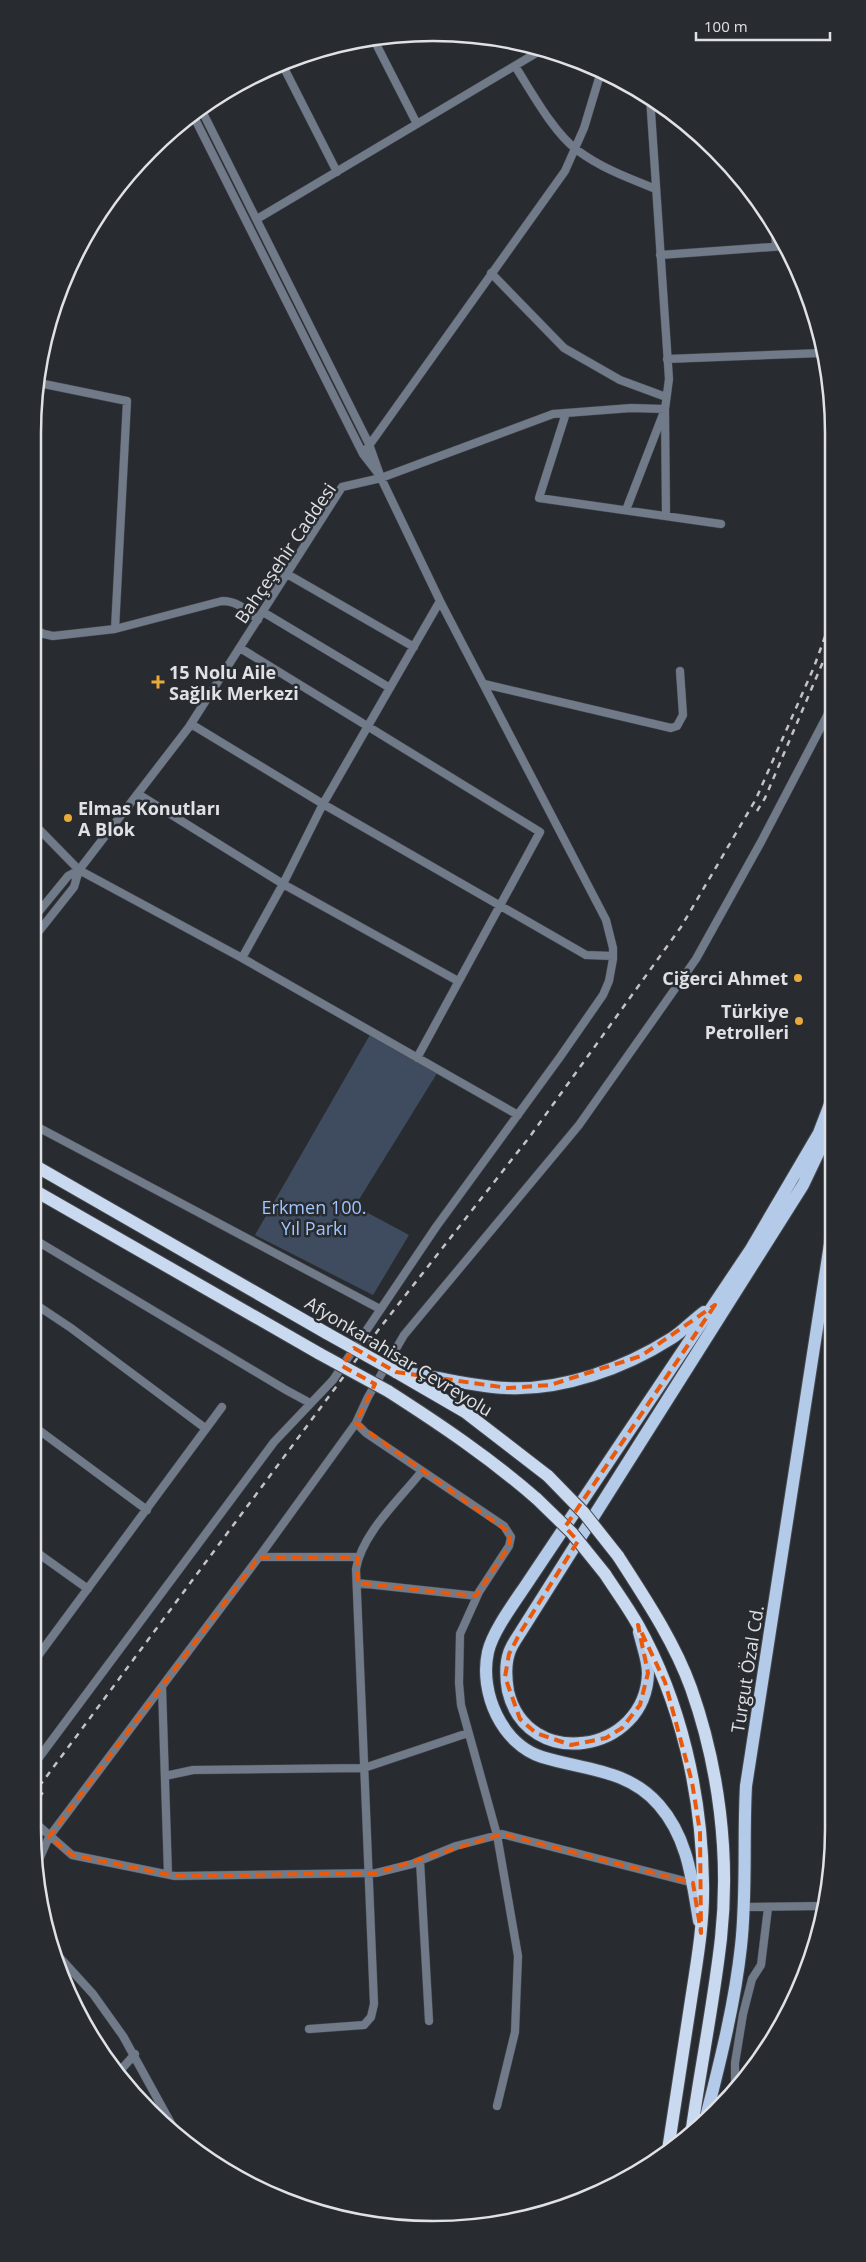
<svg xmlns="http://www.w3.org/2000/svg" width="866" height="2262" font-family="'Open Sans',sans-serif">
<rect width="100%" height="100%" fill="#282b30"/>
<path fill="#3f4c5f" d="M371,1033L439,1070L355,1206L409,1235L373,1295L255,1235Z"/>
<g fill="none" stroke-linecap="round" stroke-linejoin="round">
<g stroke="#45484d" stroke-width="9">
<path id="minor" d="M373,38L417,124
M375,41L384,36
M282,64L337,172
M515,66C531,91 553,132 577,150C601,168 628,178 656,189
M650,97L669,379L665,409L666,515
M201,109L369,444L381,478L440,601L323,804L283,884L242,958
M193,115L363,454L377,472
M257,219L543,49
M775,230L776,246
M660,255L785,246
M491,273L564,348L620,380L666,397
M667,359L822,353
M39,383L127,401L115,629
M566,413L539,498L721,524
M363,454L565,171L584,128L600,75
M287,574L414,647
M263,612L390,688
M32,628L44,634L53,636L115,629L222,601C238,601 246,610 258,620
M240,648L540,832L417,1058
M484,684L671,728L677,726L683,715L680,671
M191,724L323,804L586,955L613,956
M138,794L283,884L458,981
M32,822L79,870L242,958L518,1115
M32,920L68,876L79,870L189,727L342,487L381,478L553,414L631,408L665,409L626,510
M32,940L74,887L79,870
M32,1124L380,1309
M32,1238L286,1390L310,1403
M32,1266L34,1263
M32,1302L71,1328L205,1428
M356,1423L368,1397L404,1335L579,1125L696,959L761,842L831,708
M32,1425L147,1510
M32,1549L88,1589
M259,1557H358
M357,1583L477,1596
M32,1664L222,1407
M162,1687L168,1874
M32,1767L274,1442L333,1380L436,1227L560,1057L603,995L609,981L613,959V948L606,920L440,601
M165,1776L193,1770L364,1768L468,1733
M32,1820L72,1855L175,1876L376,1873L412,1864L456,1846L502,1834L693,1883
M420,1861L429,2021
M38,1862L49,1837L259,1557L356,1423L366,1433L504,1526L511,1537L509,1546L479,1592L460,1634L459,1683L461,1705L497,1835L518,1956L515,2032L497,2106
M744,1907L823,1906
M52,1949L93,1994L123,2036L173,2127
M309,2029L364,2025L371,2017L374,2004L356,1569C362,1533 400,1499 422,1471
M118,2073L135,2054
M735,2088V2063L743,2014L752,1979L761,1965L768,1908"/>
</g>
<g stroke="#45484d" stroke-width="14">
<path id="primary" d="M396,1372C433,1375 469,1386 506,1388C562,1391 625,1368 672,1338C683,1331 693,1320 704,1312
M639,1632C642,1645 648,1660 648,1673C646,1754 527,1772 508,1691C506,1679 505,1665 509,1653C511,1646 516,1639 520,1633L803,1185L832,1124
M699,1921C692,1880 688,1838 659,1805C628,1769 584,1770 542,1757C502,1744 479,1693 488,1652C493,1630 517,1599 530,1579L751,1249L819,1133L832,1099
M707,2113C721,2058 735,2002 741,1946C747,1893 743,1839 746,1786L832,1231"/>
</g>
<g stroke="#45484d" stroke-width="14">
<path id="trunk" d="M32,1164L328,1334
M32,1189L320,1354
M396,1372L465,1412L548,1476
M388,1391C441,1425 490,1458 537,1499
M618,1556C645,1598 674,1641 691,1688C719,1767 730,1855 721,1938C714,2001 701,2065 692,2128
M605,1574C616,1591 628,1607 638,1625C681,1702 702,1795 703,1883C704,1923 697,1961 691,2000C683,2050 676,2100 668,2150"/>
</g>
<use href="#minor" stroke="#707a89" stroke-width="8"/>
<use href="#primary" stroke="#b4cae9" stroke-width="12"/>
<use href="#trunk" stroke="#c8d9f0" stroke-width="12"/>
<path stroke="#c1c3c7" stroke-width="2.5" stroke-dasharray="6 6" stroke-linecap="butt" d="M757,811L765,798L831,643
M32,1796L379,1329L531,1135L681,927L756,799L814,667L831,620
M32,1807L44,1791"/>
<g stroke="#45484d" stroke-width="14" stroke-linecap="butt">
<path id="trunk-bridge" d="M328,1334L396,1372
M320,1354L388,1391
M548,1476L584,1513L618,1556
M537,1499L572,1533L605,1574"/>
</g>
<use href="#trunk-bridge" stroke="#c8d9f0" stroke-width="12"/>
</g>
<path fill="none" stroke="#e8590c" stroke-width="4" stroke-dasharray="10 6" stroke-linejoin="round" d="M715,1305L565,1527L578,1541L520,1633L509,1654L505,1677L520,1719L536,1733L571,1745L606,1738L622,1728L640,1705L648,1673L638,1625L665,1682L692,1782L700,1832L701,1933L693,1883L502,1834L376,1873L175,1876L72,1855L49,1837L259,1557H358L357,1583L476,1596L509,1546L510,1533L356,1423L375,1384L342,1366L354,1348L396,1372L508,1388L550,1385L641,1356Z"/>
<g fill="#eaaa39" stroke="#282b30" stroke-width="2">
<path d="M155.5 674.5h5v5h5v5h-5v5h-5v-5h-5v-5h5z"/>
<circle cx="68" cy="818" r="5"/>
<circle cx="798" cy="978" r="5"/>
<circle cx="799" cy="1021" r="5"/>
</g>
<g text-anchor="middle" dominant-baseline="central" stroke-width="5" stroke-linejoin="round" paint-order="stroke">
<g font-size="18" fill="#dfe1e4" stroke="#282b30">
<text transform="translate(285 553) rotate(-56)">Bahçeşehir Caddesi</text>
<text transform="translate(399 1356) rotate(31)">Afyonkarahisar Çevreyolu</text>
<text transform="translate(747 1669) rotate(-81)">Turgut Özal Cd.</text>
</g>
<g font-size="18" font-weight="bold" fill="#dfe1e4" stroke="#282b30" text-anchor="start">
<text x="169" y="672">15 Nolu Aile<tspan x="169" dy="21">Sağlık Merkezi</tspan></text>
<text x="78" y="808">Elmas Konutları<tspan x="78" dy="21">A Blok</tspan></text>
<text x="788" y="978" text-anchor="end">Ciğerci Ahmet</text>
<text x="789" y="1011" text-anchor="end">Türkiye<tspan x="789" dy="21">Petrolleri</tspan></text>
</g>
<g font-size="18" fill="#9fc6fe" stroke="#282b30">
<text x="314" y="1207">Erkmen 100.<tspan x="314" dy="21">Yıl Parkı</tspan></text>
</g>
</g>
<path d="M0 0H866V2262H0ZM433 41H433A392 392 0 0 1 825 433V1829A392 392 0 0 1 433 2221H433A392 392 0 0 1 41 1829V433A392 392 0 0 1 433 41Z" fill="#282b30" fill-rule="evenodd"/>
<path fill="none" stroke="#dfe1e4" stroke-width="2.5" d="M433 41H433A392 392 0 0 1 825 433V1829A392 392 0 0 1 433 2221H433A392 392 0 0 1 41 1829V433A392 392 0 0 1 433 41Z"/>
<path d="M696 32v8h134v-8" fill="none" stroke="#dfe1e4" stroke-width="2.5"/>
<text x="704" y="32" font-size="15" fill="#dfe1e4" stroke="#282b30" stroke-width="4" paint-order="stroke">100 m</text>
</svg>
